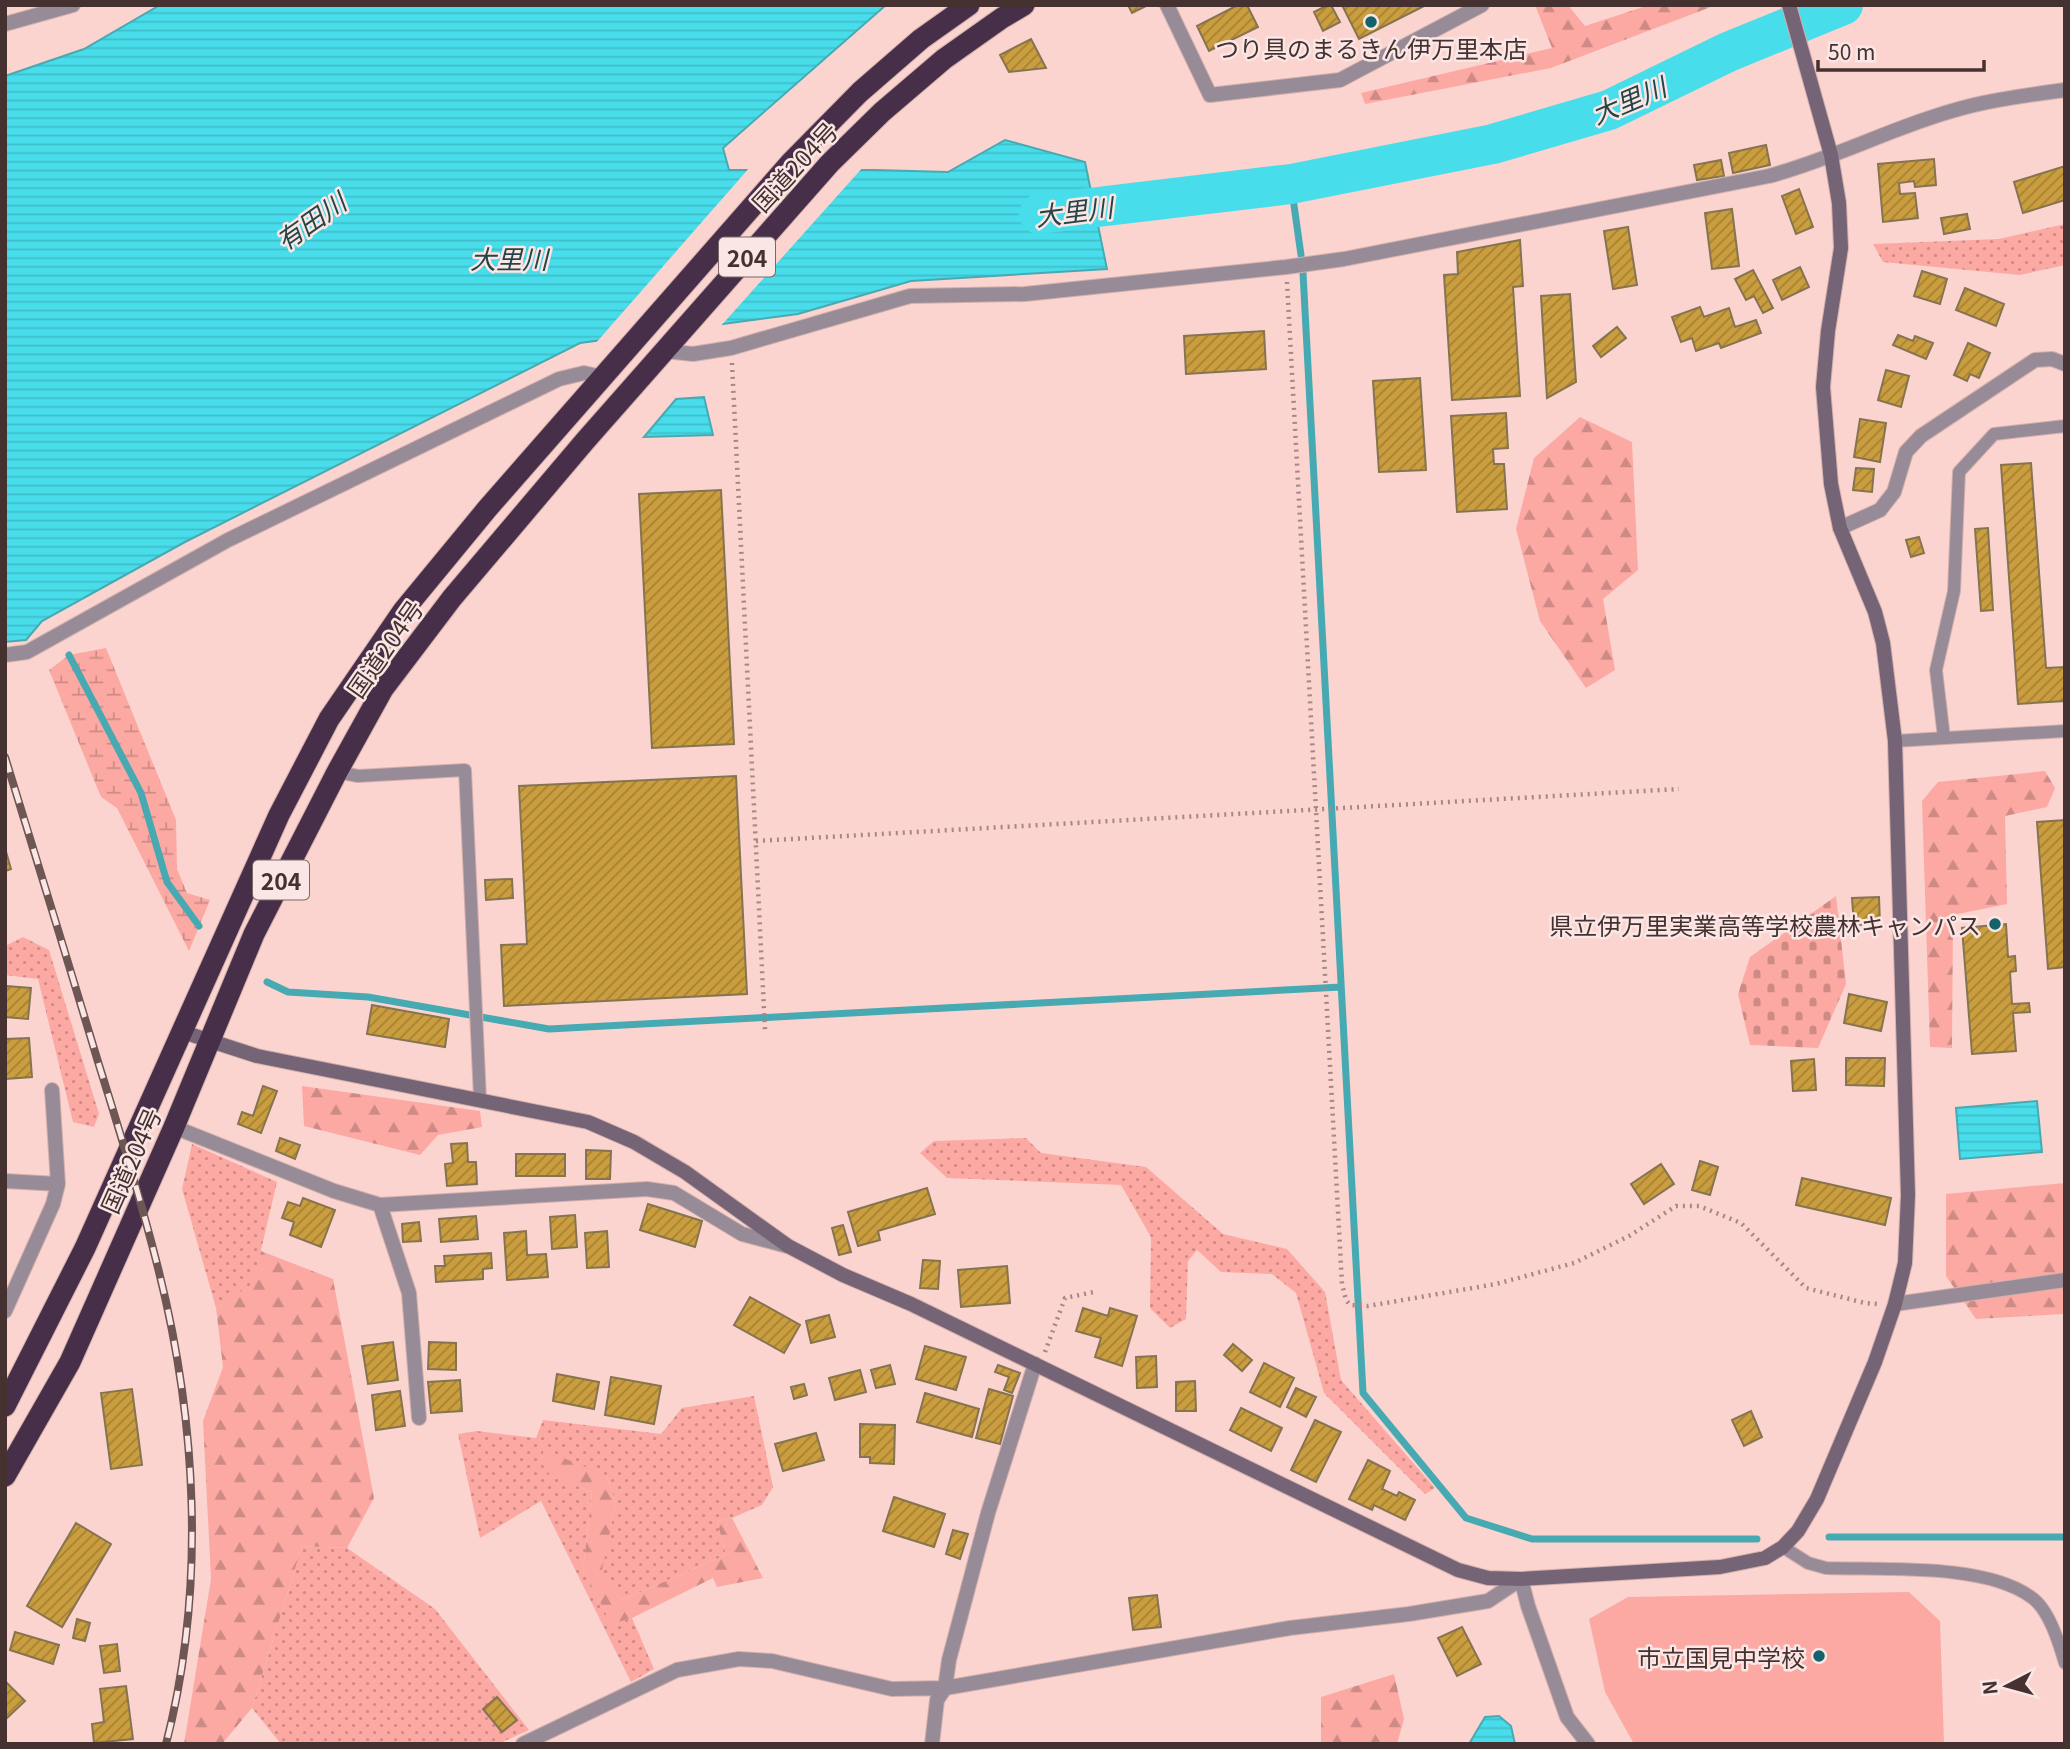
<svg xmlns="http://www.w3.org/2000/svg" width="2070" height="1749" font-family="Georgia,'Noto Sans JP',serif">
<defs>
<pattern id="green-dots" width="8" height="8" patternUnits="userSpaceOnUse" patternTransform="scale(1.75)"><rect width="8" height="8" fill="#fca9a3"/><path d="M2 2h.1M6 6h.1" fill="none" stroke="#ce8a85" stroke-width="1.8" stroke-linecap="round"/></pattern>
<pattern id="forest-firs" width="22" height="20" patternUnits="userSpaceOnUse" patternTransform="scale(1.75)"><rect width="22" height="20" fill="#fca9a3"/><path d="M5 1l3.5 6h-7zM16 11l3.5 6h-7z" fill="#ce8a85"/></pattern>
<pattern id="wetland-marsh" width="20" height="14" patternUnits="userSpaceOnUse" patternTransform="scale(1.75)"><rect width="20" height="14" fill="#fca9a3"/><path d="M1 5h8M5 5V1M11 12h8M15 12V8" fill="none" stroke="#ce8a85"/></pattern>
<pattern id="cemetery-stones" width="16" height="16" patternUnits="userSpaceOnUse" patternTransform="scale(1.75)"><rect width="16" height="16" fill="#fca9a3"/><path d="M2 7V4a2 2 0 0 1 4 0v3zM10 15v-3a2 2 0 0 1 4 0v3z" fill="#ce8a85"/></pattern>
<pattern id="water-rules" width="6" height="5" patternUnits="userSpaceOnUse" patternTransform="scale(1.75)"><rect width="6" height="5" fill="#48ddea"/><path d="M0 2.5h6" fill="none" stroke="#40bec9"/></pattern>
<pattern id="building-hatch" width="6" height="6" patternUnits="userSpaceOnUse" patternTransform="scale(1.75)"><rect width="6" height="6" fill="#ca9e3e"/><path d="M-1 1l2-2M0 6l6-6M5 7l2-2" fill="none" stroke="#a68134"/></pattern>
</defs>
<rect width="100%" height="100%" fill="#fbd4d0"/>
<path fill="url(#green-dots)" d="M2065,224V265L2020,275L1883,262L1873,244L1999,239Z
M23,937L49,950L99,1114L94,1127L73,1122L38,979L5,975V946Z
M1026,1138L1041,1153L1146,1167L1223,1234L1287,1249L1325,1292L1341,1380L1435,1488L1425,1494L1324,1393L1296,1293L1272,1274L1221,1272L1197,1250L1188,1261L1186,1319L1170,1328L1150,1308L1151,1237L1121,1185L947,1178L920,1153L934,1141Z
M192,1144L277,1182L253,1284L216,1308L182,1189Z
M754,1396L773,1487L762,1505L732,1518L717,1521L726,1555L622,1600L600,1575L616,1503L606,1475L545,1473L592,1492L583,1569L611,1623L632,1618L654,1669L631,1682L541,1501L480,1538L458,1434L477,1431L536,1438L543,1420L661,1434L682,1408Z
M302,1546L347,1548L435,1609L529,1730L498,1744H281L252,1708Z"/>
<path fill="url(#forest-firs)" d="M1535,5H1568L1585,26L1649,5H1716L1551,68L1365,104L1361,93L1552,48Z
M1580,417L1632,442L1638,570L1603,599L1615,670L1586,688L1540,621L1516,529L1534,458Z
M2045,771L2055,788L2047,807L2005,816L2007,904L1953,915L1952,1048L1930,1047L1922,801L1938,782Z
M302,1086L480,1111L482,1127L438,1135L420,1155L304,1126Z
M2065,1183V1314L1976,1319L1946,1276V1194Z
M261,1251L333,1279L374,1498L347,1548L302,1546L252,1708L222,1744H184L211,1579L203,1421L223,1367L216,1308L252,1284Z
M543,1450L606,1475L616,1503L601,1575L622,1600L726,1555L717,1521L732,1518L763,1578L717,1587L713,1578L632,1618L611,1624L583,1569L592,1492L544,1473Z
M1394,1674L1404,1719L1397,1744H1321V1697Z"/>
<path fill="url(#wetland-marsh)" d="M106,648L176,820L177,869L187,893L210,900L189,951L117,808L101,797L49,670L69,655Z"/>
<path fill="url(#cemetery-stones)" d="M1836,896L1846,984L1818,1048L1750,1045L1738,994L1750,957Z"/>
<path fill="#fca9a3" d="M1909,1592L1940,1621L1944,1744H1634L1605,1692L1589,1619L1628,1597Z"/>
<path fill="url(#water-rules)" stroke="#47aab2" stroke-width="2" d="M160,5H886L723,148L729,170H875L948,172L1005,140L1085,162L1107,269L911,281L798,314L580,343L185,542L42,621L26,640L5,642V76L84,49Z
M704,397L713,435L644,437L676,399Z
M2037,1101L2042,1152L1960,1159L1956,1108Z
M1499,1716L1511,1726L1515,1744H1469L1485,1717Z"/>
<path fill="#fbd4d0" d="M864,166L719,328L595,344L750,167Z"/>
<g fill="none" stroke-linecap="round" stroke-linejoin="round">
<path stroke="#47aab2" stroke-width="7" d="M1291,184L1301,255
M1303,273L1363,1393L1466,1518L1532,1539H1757
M69,655L141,793L167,882L199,926
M267,982L288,992L368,997L549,1029L1341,987
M1829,1537H2065"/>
<path stroke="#48ddea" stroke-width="40" d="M1039,214L1291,184L1493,144L1609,110L1728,52L1843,5"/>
</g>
<path fill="url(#building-hatch)" stroke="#867450" stroke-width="2" d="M1128,5H1148L1132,13Z
M1238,5H1247L1258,27L1209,51L1197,26Z
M1328,5H1331L1340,22L1323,31L1314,12Z
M1342,5H1426L1359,39Z
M1031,39L1046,68L1009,72L1000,55Z
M1766,145L1770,165L1733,173L1729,153Z
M1934,159L1936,185L1915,187L1914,181L1899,183L1900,194L1915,193L1918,218L1883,222L1878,164Z
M1721,160L1724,176L1697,180L1694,165Z
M2065,166V200L2023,213L2014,182Z
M1799,189L1813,227L1796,234L1782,196Z
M1732,209L1739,266L1712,269L1705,213Z
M1967,214L1970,229L1944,234L1941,218Z
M1628,227L1637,285L1613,289L1604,231Z
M1520,240L1523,286L1513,287L1520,396L1452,400L1444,275L1458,274L1457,252Z
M1800,267L1809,287L1782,300L1773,280Z
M1753,270L1773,308L1763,313L1754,296L1746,300L1735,279Z
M1922,271L1947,279L1940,304L1914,296Z
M1965,288L2004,304L1996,326L1956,310Z
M1570,294L1576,382L1547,398L1541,296Z
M1700,307L1704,317L1729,308L1735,327L1756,320L1761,333L1721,348L1719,343L1696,351L1692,338L1681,342L1672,317Z
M1617,327L1626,338L1601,357L1593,346Z
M1264,331L1266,369L1186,374L1184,336Z
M1898,335L1913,341L1915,336L1933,343L1926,359L1893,345Z
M1968,343L1990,353L1979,378L1970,374L1967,381L1954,375Z
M1886,370L1909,376L1901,407L1878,400Z
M1420,378L1426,470L1379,472L1373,381Z
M1506,413L1508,448L1493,449L1494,464H1504L1507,509L1457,512L1451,416Z
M1860,419L1886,423L1880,462L1854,457Z
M2031,463L2046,668L2065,667V701L2018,704L2001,465Z
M1856,468L1874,469L1872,492L1853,490Z
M721,490L734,744L652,748L639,494Z
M1988,528L1993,610L1981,611L1975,529Z
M1919,537L1924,553L1911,557L1906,540Z
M736,776L747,994L504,1006L501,945L527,944L519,786Z
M2065,820V967L2048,969L2037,822Z
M5,848L11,869L5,871Z
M512,879L513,898L486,900L485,880Z
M1879,897L1880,924L1854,925L1852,898Z
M2006,924L2008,957L2015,956L2016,971L2010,972L2012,1004L2029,1003L2030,1012L2013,1013L2016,1051L1972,1054L1962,928Z
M6,986L31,988L28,1019L5,1017Z
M1849,994L1887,1002L1881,1031L1844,1023Z
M372,1005L449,1019L445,1047L367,1034Z
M29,1038L32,1077L6,1079L5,1039Z
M1846,1058H1885L1884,1086L1846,1085Z
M1814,1059L1816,1090L1793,1091L1791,1061Z
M263,1086L277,1091L261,1133L238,1124L242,1112L253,1116Z
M280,1138L300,1145L295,1159L276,1151Z
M467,1143L468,1162H476L477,1184L447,1186L445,1164L453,1163L451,1144Z
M586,1150L611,1151L610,1179H586Z
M516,1154H565V1176H516Z
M1700,1161L1718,1167L1710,1195L1692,1190Z
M1661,1164L1674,1184L1644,1204L1631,1184Z
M1802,1178L1891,1198L1885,1225L1796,1205Z
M927,1188L935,1214L878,1231L880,1240L858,1246L848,1212Z
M303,1198L335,1210L321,1247L290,1235L294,1222L282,1218L288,1202L300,1206Z
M648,1204L702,1221L695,1247L640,1230Z
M575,1215L577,1247L552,1249L550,1217Z
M476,1216L478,1239L441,1242L439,1219Z
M419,1222L421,1241L403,1242L402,1224Z
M843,1225L851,1252L839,1255L832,1228Z
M526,1231L527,1255L546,1254L548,1277L507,1280L504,1233Z
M607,1231L609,1267L587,1268L585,1233Z
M491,1253L492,1268L483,1269V1279L436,1282L435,1266H445L444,1256Z
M923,1260L940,1261L938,1289L920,1288Z
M1007,1266L1010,1303L961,1307L958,1270Z
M750,1297L800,1325L784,1353L734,1325Z
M1083,1308L1108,1316L1110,1308L1137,1316L1122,1366L1095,1357L1101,1338L1076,1331Z
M829,1315L835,1337L811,1343L806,1321Z
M393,1342L398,1380L368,1384L362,1346Z
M429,1342L456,1343V1370L428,1369Z
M1233,1344L1252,1360L1242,1371L1224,1355Z
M925,1346L966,1357L956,1390L916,1379Z
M1156,1356L1157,1387L1137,1388L1136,1357Z
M1264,1363L1294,1378L1280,1407L1250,1392Z
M890,1365L895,1384L876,1388L871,1370Z
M998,1365L1020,1373L1012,1393L1004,1390L1009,1377L995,1372Z
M860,1370L866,1392L835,1400L829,1378Z
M557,1374L599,1382L594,1409L553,1401Z
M611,1377L661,1386L654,1424L605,1415Z
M460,1380L462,1411L431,1413L428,1382Z
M1195,1381L1196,1411H1176V1382Z
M804,1384L807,1395L794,1399L791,1387Z
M1296,1388L1316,1397L1306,1417L1287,1407Z
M132,1389L142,1465L111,1469L101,1393Z
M989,1389L1013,1396L1000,1444L976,1438Z
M400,1391L405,1426L376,1430L372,1395Z
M925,1393L979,1409L972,1437L917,1422Z
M1241,1408L1282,1428L1271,1451L1230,1430Z
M1751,1411L1762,1437L1744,1446L1732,1420Z
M1315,1420L1341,1432L1316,1482L1291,1470Z
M860,1424L895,1425L894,1464L870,1463V1457H860Z
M816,1433L824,1460L783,1471L775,1444Z
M1368,1460L1390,1471L1382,1489L1397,1496L1399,1492L1415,1500L1405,1520L1374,1505L1372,1510L1349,1499Z
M894,1497L945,1514L934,1547L883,1531Z
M76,1523L111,1544L62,1627L27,1606Z
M953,1530L968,1534L960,1559L946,1554Z
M1157,1595L1161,1627L1133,1630L1129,1598Z
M77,1619L90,1623L85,1641L73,1638Z
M1462,1627L1481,1664L1457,1676L1438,1638Z
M15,1632L59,1645L53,1664L10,1650Z
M117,1644L120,1671L104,1673L100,1646Z
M5,1681L25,1701L5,1720Z
M126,1686L133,1739L94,1743L92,1724L104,1722L100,1689Z
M497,1697L517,1720L502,1732L483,1709Z"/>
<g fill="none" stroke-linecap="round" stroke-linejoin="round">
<g stroke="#d3b0ad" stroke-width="14">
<path id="lane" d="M1944,738L1936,670L1954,591L1959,472L1994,434L2065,426
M1895,741L2065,731
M337,772L358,776L465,770L480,1099
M1783,1547L1808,1563L1826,1568C1883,1570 1985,1563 2031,1597C2049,1609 2059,1643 2065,1663"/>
</g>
<g stroke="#d3b0ad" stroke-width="16">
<path id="street" d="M1167,5L1210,95L1340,80L1482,5
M5,24L73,5
M665,351L693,354L731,348L910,296L1025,294L1286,267L1344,259L1769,176C1839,157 1903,122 1974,105C2004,98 2034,94 2065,90
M1840,528L1880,510L1894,492L1906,452L1921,436L2035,360L2052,359L2065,364
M5,655L27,652L228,540L559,379L584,373L603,377
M174,1127L334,1191L380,1205L647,1189L674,1193L742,1234L787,1246
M5,1181L58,1184
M380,1205L409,1293L419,1418
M1895,1304L2065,1280
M5,1311L53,1204L58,1184L52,1090
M523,1744L677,1670L739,1659L772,1661L892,1689L945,1688L1290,1628L1409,1614L1488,1601L1521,1579L1528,1606L1567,1717L1588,1744
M932,1744L937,1700L945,1688L949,1660L988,1513L1035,1364"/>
</g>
<g stroke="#d3b0ad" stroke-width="16">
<path id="secondary" d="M183,1032L257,1056L588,1122L634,1142L685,1172L788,1246L843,1275L911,1304L1458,1570L1488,1578L1521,1579L1720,1567L1765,1558L1783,1547L1798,1531L1817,1499L1875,1362L1895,1304L1905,1263L1908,1195L1895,741L1883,643L1875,612L1840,528L1831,484L1823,387L1828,331L1841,248L1839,203L1831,155L1789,5"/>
</g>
<g stroke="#d3b0ad" stroke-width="23">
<path id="highway" d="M5,1406L85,1248L279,815L329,719L403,611L487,509L792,161L860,92L921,39L969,5
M5,1476L70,1362L174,1127L254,934L337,772L383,689L452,598L585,441L830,163L882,112L944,59L1002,18L1024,5"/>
</g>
<path stroke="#a58784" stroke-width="4.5" stroke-dasharray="2 5" stroke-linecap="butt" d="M1287,282L1342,1284L1346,1300L1350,1305L1368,1306L1496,1284L1574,1263L1629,1236L1676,1206H1699L1741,1223L1806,1288L1865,1303L1877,1304
M732,363L765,1030
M756,841L1679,789
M1045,1352L1065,1298L1094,1292"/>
<use href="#lane" stroke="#978b98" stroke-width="12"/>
<use href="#street" stroke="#978b98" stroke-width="14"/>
<use href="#secondary" stroke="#756376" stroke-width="14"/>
<use href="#highway" stroke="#472f4a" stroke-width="21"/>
<g stroke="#6e5654" stroke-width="8">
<path id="rail" d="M5,757C37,860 68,962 99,1065C120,1132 141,1200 158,1268C197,1422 206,1589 166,1744"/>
</g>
<use href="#rail" stroke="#fae6e4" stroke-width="5" stroke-dasharray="16" stroke-linecap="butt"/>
</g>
<g fill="#14636a" stroke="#fae6e4" stroke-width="2.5">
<circle cx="1371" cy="22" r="7"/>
<circle cx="1995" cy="924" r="7"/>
<circle cx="1819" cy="1656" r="7"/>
</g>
<g text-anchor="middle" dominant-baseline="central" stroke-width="5" stroke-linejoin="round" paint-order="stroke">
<g fill="#fae6e4" stroke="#7b6866" stroke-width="2">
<rect x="719" y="237.5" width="56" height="39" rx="5"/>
<rect x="253" y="860.5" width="56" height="39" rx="5"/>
</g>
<g font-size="23" font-weight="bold" fill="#453230">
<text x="747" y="257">204</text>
<text x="281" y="880">204</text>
</g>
<g font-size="24" fill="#453230" stroke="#fae6e4" text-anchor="end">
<text x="1371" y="47" text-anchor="middle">つり具のまるきん伊万里本店</text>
<text x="1981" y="924">県立伊万里実業高等学校農林キャンパス</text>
<text x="1805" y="1656">市立国見中学校</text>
</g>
<g font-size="24" fill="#453230" stroke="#fae6e4">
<text transform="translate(794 166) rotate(-47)">国道204号</text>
<text transform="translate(384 648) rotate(-55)">国道204号</text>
<text transform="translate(130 1160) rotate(-66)">国道204号</text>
</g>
<g font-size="26" font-style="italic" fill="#254447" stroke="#fae6e4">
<text transform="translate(1628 99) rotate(-23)">大里川</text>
<text transform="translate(1074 210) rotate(-7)">大里川</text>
<text transform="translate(310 220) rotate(-35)">有田川</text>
<text x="509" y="257">大里川</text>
</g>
</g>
<rect width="2070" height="1749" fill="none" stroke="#453230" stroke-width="14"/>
<g transform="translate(2007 1686) rotate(264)" stroke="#fae6e4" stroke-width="5" paint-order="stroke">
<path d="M0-5L12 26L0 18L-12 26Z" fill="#453230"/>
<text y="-10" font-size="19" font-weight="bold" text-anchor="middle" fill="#453230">N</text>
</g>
<path d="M1818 60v10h166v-10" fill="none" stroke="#453230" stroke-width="3.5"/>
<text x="1828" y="60" font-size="21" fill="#453230" stroke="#fae6e4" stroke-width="5" paint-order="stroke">50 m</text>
</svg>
